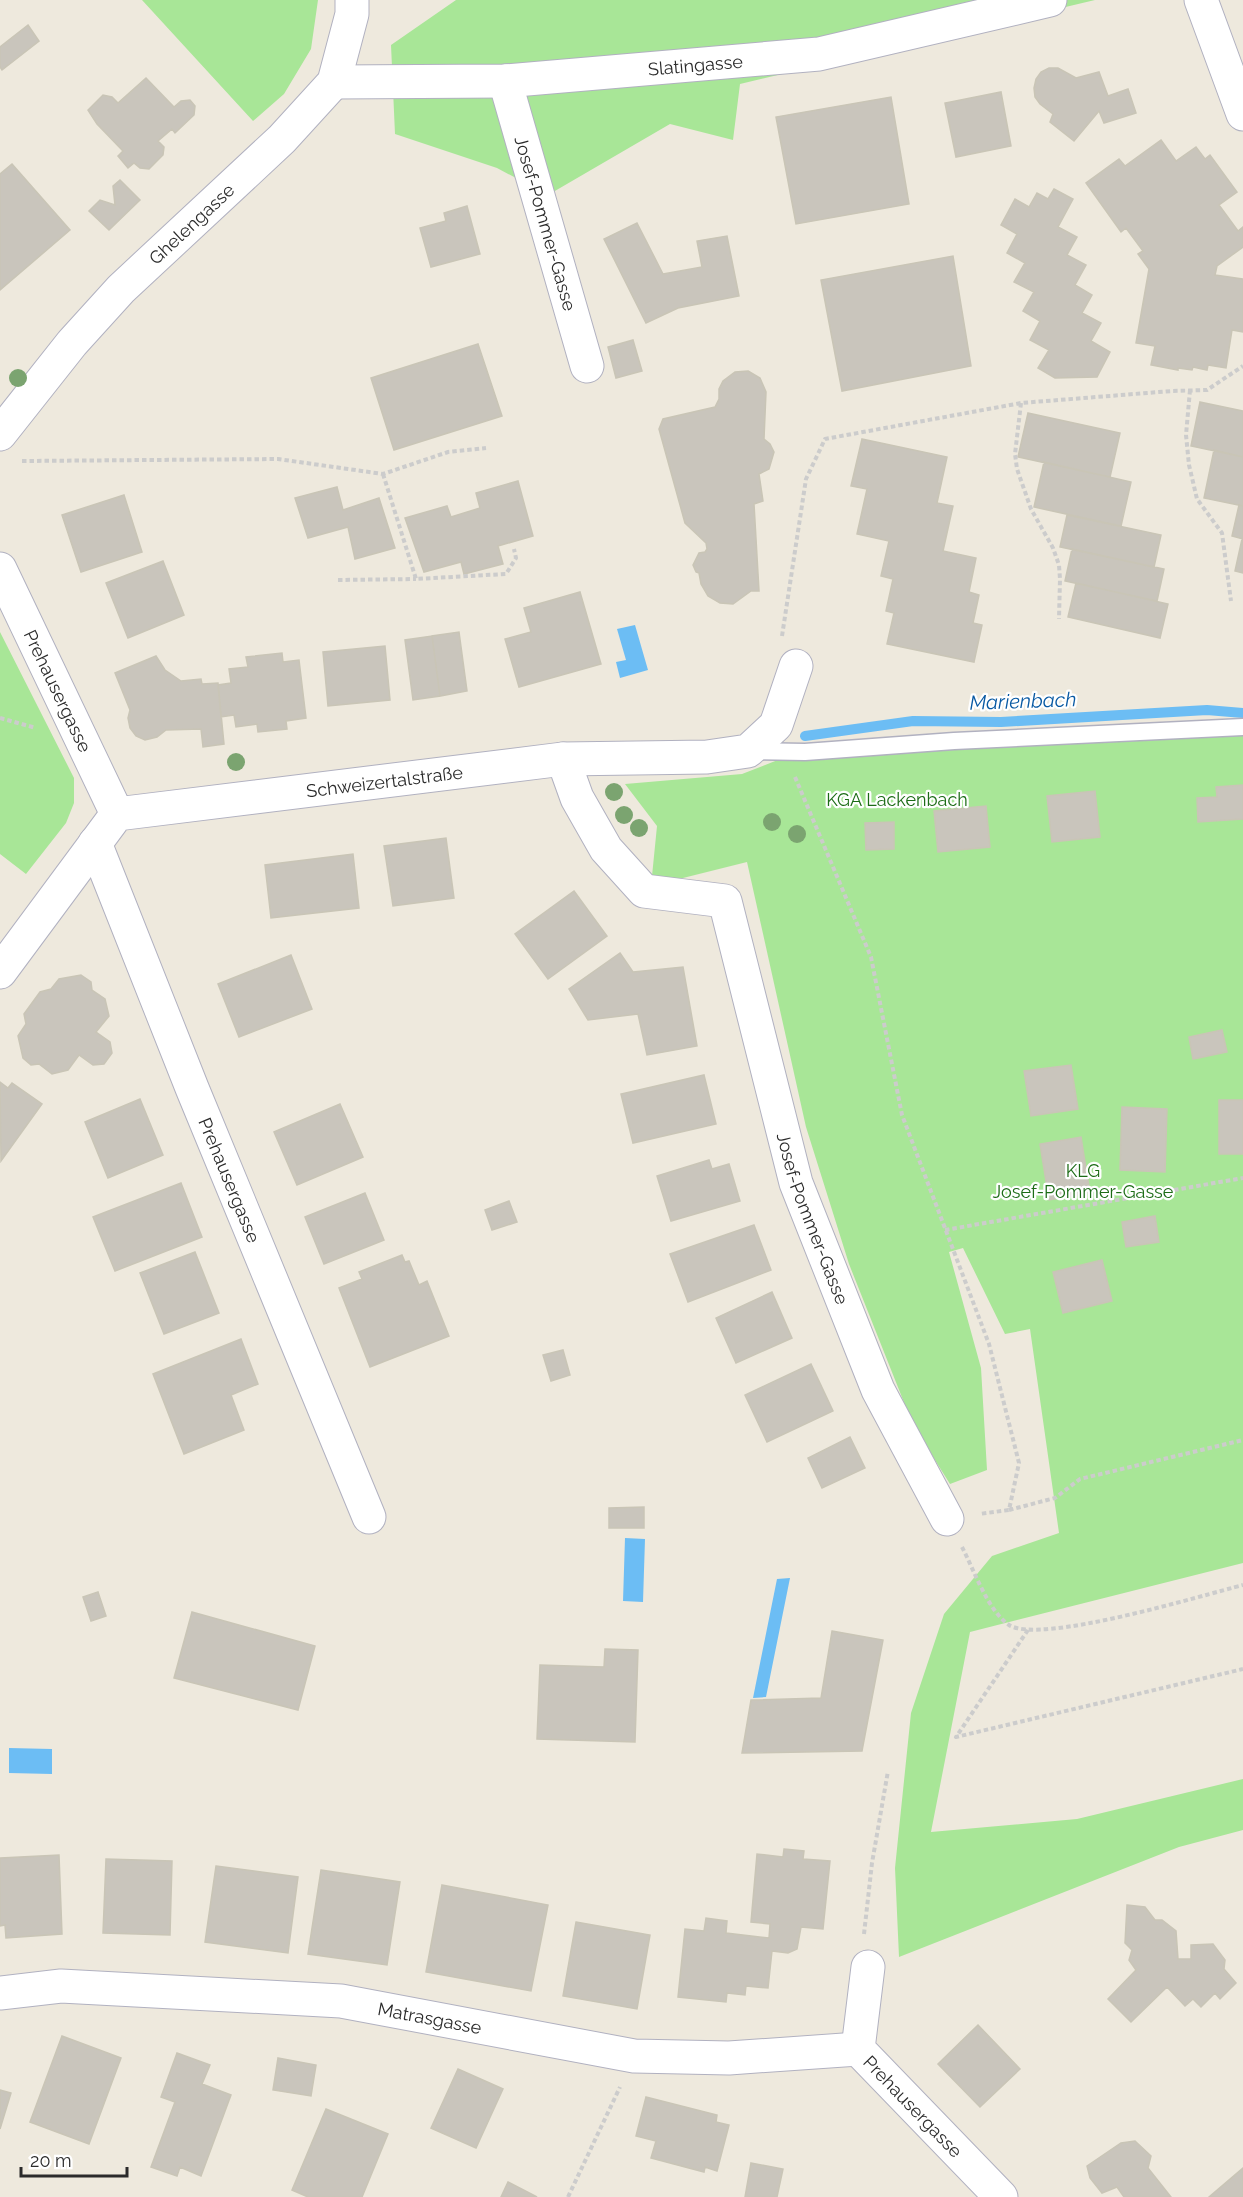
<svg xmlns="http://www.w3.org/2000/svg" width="1243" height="2197" font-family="Raleway,sans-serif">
<rect width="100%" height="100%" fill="#eee9dd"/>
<path fill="#a8e697" d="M142,0H318L311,49L284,94L253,121Z
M456,0H1095L740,84L733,140L670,124L548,195L497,168L395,134L391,45Z
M0,632L74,778V803L66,823L26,874L0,854Z
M1243,722V1563L970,1632L931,1832L1077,1819L1243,1779V1830L1179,1847L899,1957L895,1868L911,1713L944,1614L992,1556L1059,1533L1030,1329L1005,1334L963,1248L949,1252L981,1368L987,1470L950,1484L913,1425L849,1264L806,1127L747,862L651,886L657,826L625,784L742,774L783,758Z"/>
<path fill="#6cbdf4" d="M635,625L648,670L620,678L616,662L626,660L617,629Z
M625,1538L645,1539L643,1602L623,1601Z
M790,1578L766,1697L753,1698L777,1579Z
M9,1748L52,1749V1774L9,1773Z"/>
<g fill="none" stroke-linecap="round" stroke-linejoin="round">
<path stroke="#6cbdf4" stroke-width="10" d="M805,736L913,721L1001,722L1207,710L1243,713"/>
</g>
<path fill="#c9c5bc" stroke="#c9c5b6" stroke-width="1.5" d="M28,25L39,41L2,70L0,67V47Z
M1049,68H1058L1076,78L1099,72L1108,96L1128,89L1136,113L1104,123L1099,111L1074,141L1050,122L1053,114L1040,104L1035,97L1034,88L1036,79L1041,72Z
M146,78L174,107L181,101L190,100L195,106L194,115L175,133L172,129L158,141L164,147L163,155L149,169L140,168L134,163L128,168L118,156L123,151L97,124L88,110L103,95L112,97L118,103Z
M1001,92L1011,146L956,157L945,103Z
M891,97L909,204L796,224L776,117Z
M1161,140L1176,161L1196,147L1205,159L1210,155L1237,192L1219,205L1238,231L1243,227V247L1217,266L1215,275L1243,279V332L1232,330L1226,368L1208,365L1207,370L1193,367L1192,370L1178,368V370L1151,365L1155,346L1136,343L1149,269L1138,254L1143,251L1126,228L1121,232L1086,183L1119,159L1125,166Z
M12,164L70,230L0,290V174Z
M120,180L140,200L109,230L89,211L100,200L115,205L113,186Z
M1054,189L1073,199L1058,227L1077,237L1067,255L1086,265L1075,285L1092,295L1082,313L1101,323L1091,341L1110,352L1097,377L1055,378L1038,368L1049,350L1030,340L1040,321L1023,311L1034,292L1014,282L1025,263L1007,253L1017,234L1001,225L1015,199L1029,207L1037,193L1048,199Z
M467,206L480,254L431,267L420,228L446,221L444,213Z
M637,223L663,274L702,267L697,241L727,236L739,296L678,308L646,323L604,239Z
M953,256L971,366L842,391L821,280Z
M633,340L642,371L616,378L608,347Z
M478,344L502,416L394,450L371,378Z
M748,371L760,378L766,392L764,439L770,444L774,452L769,469L759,474L763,501L754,504L759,591H751L733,604L720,603L708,596L701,584L699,573L696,572L693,565L699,553L705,552L707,549L706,543L685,523L659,429L663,419L715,407L719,399V389L723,381L735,372Z
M1200,402L1243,411V457L1191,446Z
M1028,413L1120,433L1110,477L1018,457Z
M862,439L947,457L937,503L953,506L943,551L976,558L969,592L979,595L973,623L982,625L974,662L887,644L894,613L886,611L893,579L881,576L889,541L857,534L867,489L851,486Z
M1214,450L1243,457V506L1204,498Z
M1044,462L1131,482L1121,526L1034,507Z
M518,481L533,536L498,546L503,564L464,574L461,562L424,572L405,518L447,506L451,517L480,508L476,493Z
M337,487L343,510L379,498L395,548L355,559L348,527L308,538L295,498Z
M124,495L142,552L81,572L62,515Z
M1239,505L1243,506V539L1232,536Z
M1067,515L1161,535L1154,567L1060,547Z
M1242,539H1243V573L1235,571Z
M1072,549L1164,569L1157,601L1065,581Z
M163,561L184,615L128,638L106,583Z
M1076,583L1168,604L1160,638L1068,617Z
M580,592L601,664L519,687L505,639L531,632L524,608Z
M459,632L467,691L440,696L432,636Z
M432,636L440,696L413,700L405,640Z
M385,646L390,700L328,706L323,652Z
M282,653L283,662L299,660L306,718L286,721L287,729L258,732L257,724L236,727L234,715L221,717L218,685L231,683L229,669L248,667L246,657Z
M156,656L165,670L181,681L201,679L202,684L218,683L224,744L203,747L201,729L166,730L157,737L145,740L136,736L130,728L128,718L130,710L115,673Z
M1243,785V819L1198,822L1197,798L1217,797L1216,787Z
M1095,791L1100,837L1052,842L1047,796Z
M986,806L990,847L938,852L934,811Z
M894,822V849L866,850L865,823Z
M446,838L454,898L393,906L384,846Z
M353,854L359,908L271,918L265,865Z
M574,891L607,936L548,979L515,934Z
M620,953L633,972L683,967L697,1046L647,1055L638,1014L588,1020L569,989Z
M291,955L312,1009L239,1037L218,984Z
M81,975L91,982L92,990L105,999L109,1016L96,1032L110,1042L112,1053L104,1064L93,1065L79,1055L68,1070L52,1074L39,1064L31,1065L23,1058L18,1036L26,1024L24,1014L40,992L51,989L59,979Z
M1222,1030L1227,1052L1193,1059L1189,1037Z
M1071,1065L1078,1109L1031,1116L1024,1071Z
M704,1075L716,1124L633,1143L621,1094Z
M0,1082L8,1088L12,1083L42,1104L1,1161Z
M140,1099L163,1155L108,1178L85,1122Z
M1219,1100H1243V1154H1219Z
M340,1104L363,1157L297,1185L274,1132Z
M1122,1107L1167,1109L1165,1172L1120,1170Z
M1081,1137L1090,1193L1049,1200L1040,1144Z
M709,1160L712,1169L729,1164L740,1201L671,1221L657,1176Z
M181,1183L202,1237L115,1271L93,1217Z
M365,1193L384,1240L324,1264L305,1217Z
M509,1201L517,1222L492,1230L485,1210Z
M1155,1216L1159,1242L1126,1247L1122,1222Z
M754,1225L771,1270L688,1302L670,1254Z
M195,1252L219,1313L164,1334L140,1273Z
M402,1255L405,1262L409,1261L419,1285L427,1281L449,1336L370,1367L339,1288L362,1279L359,1272Z
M1102,1260L1112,1301L1063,1313L1053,1272Z
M772,1292L792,1338L736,1363L716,1318Z
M241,1339L258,1384L231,1395L244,1430L184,1454L153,1374Z
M563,1350L570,1375L551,1381L543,1355Z
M811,1364L833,1411L767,1442L745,1395Z
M850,1437L865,1468L822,1488L808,1458Z
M644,1507V1528H609V1508Z
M98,1592L106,1616L91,1621L83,1597Z
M192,1612L315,1646L298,1710L174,1678Z
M832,1631L883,1640L862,1751L742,1753L751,1700L821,1698Z
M605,1649L638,1650L635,1742L537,1739L540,1665L604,1667Z
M784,1849L804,1851L803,1859L830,1861L823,1929L801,1927L797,1949L788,1953L772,1951L768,1988L746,1986L745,1995L727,1993L726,2002L678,1997L685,1929L704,1931L706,1918L727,1921L726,1933L769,1938L770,1924L751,1922L757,1854L783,1857Z
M59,1855L62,1934L6,1938L5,1925L0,1926V1858Z
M106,1859L172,1861L170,1935L103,1933Z
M216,1866L298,1877L288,1953L205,1942Z
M321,1870L400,1882L387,1965L308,1954Z
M442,1885L548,1905L531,1991L426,1972Z
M1127,1905L1145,1907L1155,1920H1162L1176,1931L1178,1959H1191V1945L1213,1944L1225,1960L1224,1969L1236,1983L1220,1999L1215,1993L1201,2007L1193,1999L1185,2006L1167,1987L1131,2022L1108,1999L1136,1970L1129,1960L1132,1950L1125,1943Z
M576,1922L650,1935L637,2009L563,1996Z
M978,2025L1020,2069L980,2107L938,2064Z
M62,2036L121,2058L89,2144L30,2122Z
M177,2053L210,2065L202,2084L231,2095L201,2176L180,2167L177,2176L151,2167L175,2102L161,2097Z
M278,2058L316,2065L311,2096L273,2090Z
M458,2069L503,2089L476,2148L431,2128Z
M0,2090L11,2093L0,2129Z
M646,2097L717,2115L716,2122L729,2125L717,2171L705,2167L704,2172L651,2158L656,2141L636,2136Z
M326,2109L388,2134L362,2197H308L292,2190Z
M1135,2141L1151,2156L1148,2168L1171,2197H1124L1117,2187L1102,2193L1090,2178L1087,2166L1121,2143Z
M751,2163L783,2169L777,2197H745Z
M1243,2168V2197H1209Z
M508,2182L537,2197H501Z"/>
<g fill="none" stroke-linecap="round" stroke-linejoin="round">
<g stroke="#b1b1c0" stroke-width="19">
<path id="service" d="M750,751L805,752L954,741L1243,727"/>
</g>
<g stroke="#b1b1c0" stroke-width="35">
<g id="minor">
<path d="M1201,0L1243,114"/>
<path id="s1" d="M505,81L587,366"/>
<path id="s2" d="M334,82L505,81L819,54L1050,0"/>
<path id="s3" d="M0,434L72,343L121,289L282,139L334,82L352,14V0"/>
<path id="s4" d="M0,569L117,814"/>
<path id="s5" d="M563,759L577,798L606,849L644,891L725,901L796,1183L878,1390L947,1519"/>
<path id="s6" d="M95,843L192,1088L369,1517"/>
<path id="s7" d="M0,972L117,814L563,759L707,757L748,751L776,725L796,666"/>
<path id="s8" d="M868,1967L858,2049L1001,2197"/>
<path id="s9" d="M0,1993L61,1986L341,2001L634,2056L729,2058L858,2049"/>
</g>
</g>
<path stroke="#ccc" stroke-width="4" stroke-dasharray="4.5 3" stroke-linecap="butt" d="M1190,390L1186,435L1189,465L1197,499L1222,533L1231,601
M1021,403L1015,454L1017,469L1031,509L1053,548L1059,565L1060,579L1059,619
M22,461L278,459L383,474L448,452L486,448
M383,474L416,579L506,574L516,558L514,549
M338,580L416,579
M782,636L806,479L825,439L1021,403L1172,391L1207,390L1243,366
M0,718L36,728
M795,777L871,957L902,1115L989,1344L1019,1463L1009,1510L979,1514
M945,1230L1243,1178
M1009,1510L1055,1498L1080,1479L1243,1440
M962,1547C974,1570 988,1611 1009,1625C1040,1645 1203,1595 1243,1585
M1028,1630L956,1737L1243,1669
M864,1934L872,1863L888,1771
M568,2197L620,2087"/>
<use href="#service" stroke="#fff" stroke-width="16"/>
<use href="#minor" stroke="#fff" stroke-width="33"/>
</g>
<g fill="#7ba470">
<circle cx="18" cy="378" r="9"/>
<circle cx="236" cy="762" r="9"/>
<circle cx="614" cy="792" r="9"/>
<circle cx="624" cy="815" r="9"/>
<circle cx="772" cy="822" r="9"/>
<circle cx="639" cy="828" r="9"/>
<circle cx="797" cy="834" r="9"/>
</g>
<g text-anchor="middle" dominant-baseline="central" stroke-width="4.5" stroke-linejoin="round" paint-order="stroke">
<g font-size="18" fill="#2b2b2b" stroke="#fff">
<text stroke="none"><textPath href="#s2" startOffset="362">Slatingasse</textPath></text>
<text stroke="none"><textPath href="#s3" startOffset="285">Ghelengasse</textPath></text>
<text stroke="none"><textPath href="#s1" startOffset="148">Josef-Pommer-Gasse</textPath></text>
<text stroke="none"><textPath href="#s4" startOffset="135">Prehausergasse</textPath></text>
<text stroke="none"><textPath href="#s7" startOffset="466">Schweizertalstraße</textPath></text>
<text stroke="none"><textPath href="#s6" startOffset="363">Prehausergasse</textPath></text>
<text stroke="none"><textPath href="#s5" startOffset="568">Josef-Pommer-Gasse</textPath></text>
<text stroke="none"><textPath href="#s9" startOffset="432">Matrasgasse</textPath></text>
<text stroke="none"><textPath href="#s8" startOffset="162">Prehausergasse</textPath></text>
</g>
<g font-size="18" fill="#1d6c17" stroke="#fff">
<text x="897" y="799">KGA Lackenbach</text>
<text x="1083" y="1170">KLG<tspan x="1083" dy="21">Josef-Pommer-Gasse</tspan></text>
</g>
<g font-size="20" font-style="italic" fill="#0859a3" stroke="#fff">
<text transform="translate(1023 701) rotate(-2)">Marienbach</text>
</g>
</g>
<path d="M21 2167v9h106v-9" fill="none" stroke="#2b2b2b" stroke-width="3"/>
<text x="30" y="2167" font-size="18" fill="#2b2b2b" stroke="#ffffff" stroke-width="4.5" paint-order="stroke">20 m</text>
</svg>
